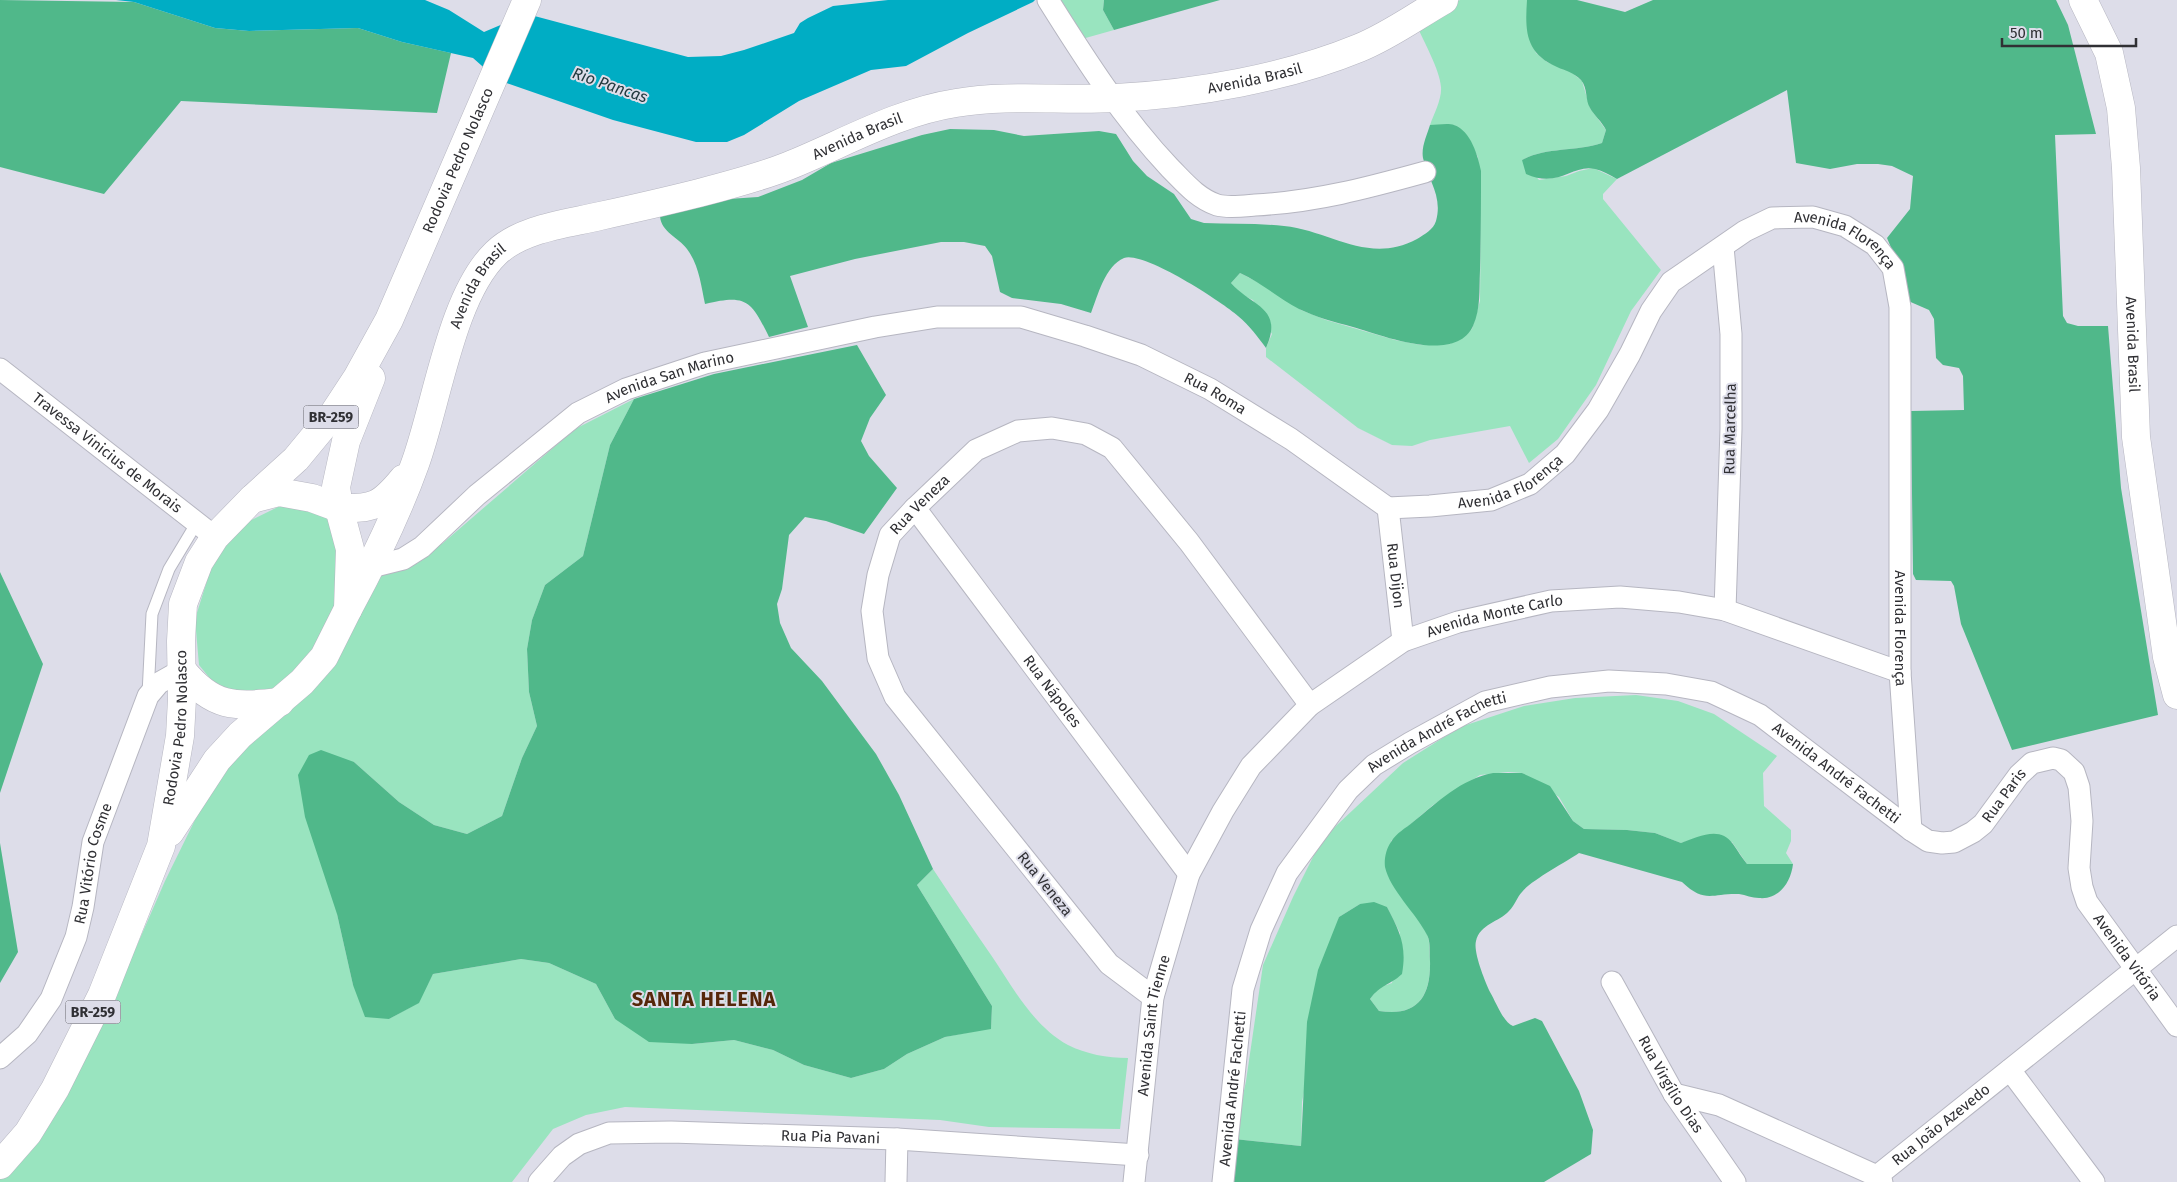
<svg xmlns="http://www.w3.org/2000/svg" width="2177" height="1182" font-family="'Fira Sans',sans-serif">
<rect width="100%" height="100%" fill="#dddde9"/>
<path fill="#99e4bf" d="M1059,0H1104L1103,10L1114,30L1082,39Z
M1460,0H1527V27L1536,53L1547,62L1571,72L1582,81L1590,108L1606,130L1602,143C1575,152 1545,147 1522,160L1539,180L1566,176L1579,171L1593,168L1617,179L1603,194V199L1661,270L1631,311L1596,385L1558,439L1529,463L1510,426L1430,440L1412,446L1392,445L1358,428L1266,357V348L1272,334L1253,300L1240,294L1231,283L1240,273L1265,286L1301,310L1326,320L1395,340L1421,345L1450,344L1472,329L1480,301L1481,202L1478,157L1465,134L1454,125H1430C1434,114 1442,99 1441,87C1440,70 1423,40 1416,24Z
M634,399L610,445L583,556L545,585L532,620L527,649L529,692L537,726L522,758L502,816L467,834L434,825L399,802L354,762L337,914L353,985L389,1019L418,1003L433,974L521,959L549,963L596,984L615,1019L692,1044L734,1040L773,1050L804,1065L851,1078L884,1069L907,1054L945,1037L991,1028L992,1006L917,885L933,869C952,898 971,926 991,955C1012,986 1033,1026 1068,1045C1086,1054 1107,1058 1128,1058L1120,1129L989,1127L940,1120L625,1107L586,1115L553,1129L512,1182H0V1176L22,1156L68,1094L101,1028L165,881L221,767L288,700L366,576L401,567L443,543L575,429Z
M315,502L336,528L341,574L331,621L302,670L268,699L226,698L199,665L195,619L211,568L235,528L282,505Z
M1636,695L1678,701L1714,714L1777,756L1763,773L1764,806L1791,830V841L1786,853L1793,864H1747L1732,842L1694,839L1681,843L1655,833L1627,830L1584,829L1573,821L1559,797L1522,773L1508,772L1480,775L1433,805L1391,841C1396,860 1399,882 1406,901C1411,913 1424,923 1428,937C1430,943 1429,953 1430,960C1431,996 1418,1017 1379,1011L1370,999L1378,988L1392,983L1400,933L1387,907L1360,904L1339,917L1302,1102L1301,1146L1234,1139L1246,1081L1263,965L1293,897L1322,839L1403,763L1460,727L1524,706L1575,698Z"/>
<path fill="#50b88a" d="M0,0L134,2L215,28L249,31L358,28L402,42L451,53L437,113L181,101L104,194L0,167Z
M1104,0H1220L1114,30L1103,10Z
M1527,0H1577L1625,12L1653,0H2056L2068,25L2096,134L2055,135L2063,316L2067,323L2078,326H2108L2121,488L2158,715L2012,750L1961,624L1954,586L1951,581L1916,580L1913,574L1911,411L1964,410L1963,376L1959,368L1943,365L1936,358L1934,319L1929,310L1906,300L1898,264L1887,238L1910,209L1913,176L1892,166L1878,164H1857L1830,169L1796,163L1787,90L1617,179C1610,175 1603,171 1595,169C1572,164 1559,189 1526,174L1522,160C1545,147 1575,152 1602,143L1606,130C1602,122 1594,115 1590,108C1585,100 1588,88 1581,80C1573,72 1566,71 1557,67C1525,53 1525,31 1527,0Z
M1430,125C1437,125 1448,123 1454,125C1471,131 1478,156 1481,171C1481,204 1481,237 1480,270C1479,290 1481,308 1473,326C1455,365 1381,335 1353,327C1334,322 1316,317 1299,309C1278,298 1262,283 1240,273L1231,283C1252,307 1284,307 1266,348C1258,337 1249,325 1238,316C1222,302 1144,251 1124,258C1105,266 1098,295 1091,313L1061,304L1012,298L1000,292L992,256L985,246L964,242H941L855,259L790,276L808,327L769,337C751,300 746,294 705,304C701,285 699,265 687,249C678,237 661,232 660,216L684,202L758,197L802,180L831,163L922,135L950,129L994,130L1024,136L1099,131L1116,134L1133,161L1147,176L1174,194L1191,219L1204,223C1230,224 1258,223 1284,226C1332,231 1368,265 1417,239C1425,234 1433,230 1436,221C1443,196 1428,180 1423,158C1421,147 1427,135 1430,125Z
M857,345L886,395L870,418L861,441L869,456L897,488L864,534L826,521L805,517L789,535L782,589L777,604L780,623L791,648L822,681L876,754L899,795L933,869L917,885L992,1006L991,1029L945,1037L907,1054L884,1069L851,1078L804,1065L773,1050L734,1040L692,1044L649,1042L615,1019L596,984L549,963L521,959L433,974L419,1003L389,1019L365,1017L353,985L337,914L305,817L298,775L309,755L321,750L354,762L399,802L434,825L467,834L502,816L522,758L537,726L529,692L527,649L532,620L545,585L583,556L610,445L634,399L714,374Z
M0,572L43,664L0,793Z
M1493,773H1522L1550,786L1573,821L1584,829L1627,830L1655,833L1681,843C1698,837 1720,825 1733,844C1738,851 1742,858 1747,864H1793C1791,882 1779,900 1759,898C1752,898 1746,895 1739,894C1712,893 1705,904 1682,882L1579,853C1566,862 1530,881 1522,892C1517,897 1515,905 1509,911C1499,922 1480,924 1476,941C1473,952 1485,981 1490,992C1496,1002 1503,1022 1513,1026L1535,1018L1542,1021L1579,1091L1593,1130L1591,1154L1544,1182H1231L1234,1139L1301,1146L1307,1022L1318,970L1339,917L1360,904L1374,902L1387,907C1400,932 1407,946 1402,974C1389,986 1381,984 1370,999L1379,1011C1417,1017 1431,997 1430,961C1429,953 1431,942 1427,935C1416,913 1390,890 1385,867C1384,859 1386,849 1391,842C1396,833 1406,828 1413,822C1438,802 1461,779 1493,773Z
M0,843L18,952L0,983Z"/>
<path fill="#00adc4" d="M116,0H425L449,10L484,32L527,14L688,57L721,56L744,50L794,33L800,23L808,18L833,6L888,0H1035L1033,2L968,33L906,66L871,70L799,101L744,135L727,142H696L613,120L498,80L473,58L402,42L358,28L249,31L215,28L134,2Z"/>
<g fill="none" stroke-linecap="round" stroke-linejoin="round">
<g stroke="#b6b6c1" stroke-width="13">
<path id="lane" d="M148,694L152,614L169,569L196,524"/>
</g>
<g stroke="#b6b6c1" stroke-width="23">
<g id="street">
<path d="M1048,0C1085,59 1122,117 1170,168C1185,183 1197,198 1217,205C1228,208 1243,206 1255,205C1315,202 1367,188 1425,172"/>
<path d="M1723,247L1731,334V429L1725,610"/>
<path id="s1" d="M0,369L215,537"/>
<path id="s2" d="M915,508L1189,874"/>
<path id="s3" d="M1388,508L1430,506L1491,500L1530,484L1565,454L1598,410L1630,354L1651,311L1671,282L1745,231L1772,218L1813,217L1845,226L1875,245L1893,268L1900,307V672L1911,830"/>
<path id="s4" d="M1388,508L1403,641"/>
<path id="s5" d="M371,567L403,559L422,547L477,495L578,413L626,389L705,363L875,327L937,317H1021L1085,336L1141,355L1210,389L1291,439L1388,508"/>
<path id="s6" d="M1612,982L1674,1094L1735,1182"/>
<path id="s7" d="M1153,997L1109,964L895,697L878,658L872,611L878,575L890,535L915,508L976,450L1018,431L1052,428L1086,434L1112,448L1189,542L1310,705"/>
<path id="s8" d="M0,1058L27,1034L51,999L76,937L83,907L93,842L148,696L159,683L182,670"/>
<path d="M2010,1070L2094,1182"/>
<path d="M1674,1094L1719,1105L1877,1176L1882,1182"/>
<path id="s9" d="M1877,1176L2177,936"/>
<path id="s10" d="M539,1182L562,1156L579,1144L609,1133L671,1132L897,1139L1138,1155"/>
<path d="M896,1182L897,1139"/>
<path id="s11" d="M1134,1182L1153,997L1189,874L1223,811L1251,766L1310,705L1403,641L1458,622L1551,601L1620,597L1679,602L1725,610L1900,672"/>
<path id="s12" d="M1223,1182L1243,989L1261,930L1287,873L1348,790L1374,765L1410,743L1485,702L1550,687L1609,681L1666,684L1711,692L1760,715L1911,830L1928,841L1942,843L1954,842L1973,832L1983,824L2019,775L2032,763L2053,758L2061,760L2074,772L2079,787L2082,821L2079,868L2082,887L2087,902L2177,1026"/>
</g>
</g>
<g stroke="#b6b6c1" stroke-width="29">
<g id="secondary">
<path id="s13" d="M2083,0L2109,53L2121,108L2126,168L2136,437L2167,657L2177,695"/>
<path d="M339,508C373,509 381,506 403,479"/>
<path id="s14" d="M348,609C373,563 397,514 415,464C437,404 451,296 496,253C522,228 566,224 600,216C632,209 663,202 695,194C726,186 758,178 788,166C843,144 897,112 956,103C1009,94 1062,101 1116,98C1195,94 1286,78 1359,48C1389,36 1416,16 1444,0"/>
</g>
</g>
<g stroke="#b6b6c1" stroke-width="29">
<g id="highway">
<path d="M252,499L279,492L312,498L339,508"/>
<path d="M182,670C213,708 234,707 280,702"/>
<path d="M170,832L217,760L240,735L302,682L324,657L348,609L350,549L339,508L336,487L346,441L371,378"/>
<path id="s15" d="M0,1165L28,1133L55,1089L102,995L161,846L180,736L182,699L181,641L183,604L199,562L215,537L252,499L296,459L334,413L357,378L389,320L527,0"/>
</g>
</g>
<use href="#lane" stroke="#fff" stroke-width="11"/>
<use href="#street" stroke="#fff" stroke-width="21"/>
<use href="#secondary" stroke="#fff" stroke-width="28"/>
<use href="#highway" stroke="#fff" stroke-width="28"/>
</g>
<g text-anchor="middle" dominant-baseline="central" stroke-width="4" stroke-linejoin="round" paint-order="stroke">
<g fill="#dddde9" stroke="#64646a" stroke-width="1">
<rect x="303.5" y="405.5" width="55" height="23" rx="4"/>
<rect x="65.5" y="1000.5" width="55" height="23" rx="4"/>
</g>
<g font-size="14" font-weight="bold" fill="#303034">
<text x="331" y="417">BR-259</text>
<text x="93" y="1012">BR-259</text>
</g>
<g font-size="15" fill="#303034" stroke="#dddde9">
<text stroke="none"><textPath href="#s14" startOffset="1175">Avenida Brasil</textPath></text>
<text stroke="none"><textPath href="#s14" startOffset="770">Avenida Brasil</textPath></text>
<text stroke="none"><textPath href="#s15" startOffset="1132">Rodovia Pedro Nolasco</textPath></text>
<text stroke="none"><textPath href="#s3" startOffset="594">Avenida Florença</textPath></text>
<text stroke="none"><textPath href="#s14" startOffset="350">Avenida Brasil</textPath></text>
<text stroke="none"><textPath href="#s13" startOffset="352">Avenida Brasil</textPath></text>
<text stroke="none"><textPath href="#s5" startOffset="360">Avenida San Marino</textPath></text>
<text stroke="none"><textPath href="#s5" startOffset="928">Rua Roma</textPath></text>
<text transform="translate(1730 429) rotate(-89)">Rua Marcelha</text>
<text stroke="none"><textPath href="#s1" startOffset="136">Travessa Vinicius de Morais</textPath></text>
<text stroke="none"><textPath href="#s3" startOffset="128">Avenida Florença</textPath></text>
<text stroke="none"><textPath href="#s7" startOffset="608">Rua Veneza</textPath></text>
<text stroke="none"><textPath href="#s4" startOffset="68">Rua Dijon</textPath></text>
<text stroke="none"><textPath href="#s11" startOffset="732">Avenida Monte Carlo</textPath></text>
<text stroke="none"><textPath href="#s3" startOffset="1014">Avenida Florença</textPath></text>
<text stroke="none"><textPath href="#s2" startOffset="229">Rua Nápoles</textPath></text>
<text stroke="none"><textPath href="#s15" startOffset="479">Rodovia Pedro Nolasco</textPath></text>
<text stroke="none"><textPath href="#s12" startOffset="529">Avenida André Fachetti</textPath></text>
<text stroke="none"><textPath href="#s12" startOffset="964">Avenida André Fachetti</textPath></text>
<text stroke="none"><textPath href="#s12" startOffset="1174">Rua Paris</textPath></text>
<text stroke="none"><textPath href="#s8" startOffset="221">Rua Vitório Cosme</textPath></text>
<text transform="translate(1045 884) rotate(51)">Rua Veneza</text>
<text stroke="none"><textPath href="#s12" startOffset="1465">Avenida Vitória</textPath></text>
<text stroke="none"><textPath href="#s11" startOffset="158">Avenida Saint Tienne</textPath></text>
<text stroke="none"><textPath href="#s6" startOffset="118">Rua Virgílio Dias</textPath></text>
<text stroke="none"><textPath href="#s12" startOffset="94">Avenida André Fachetti</textPath></text>
<text stroke="none"><textPath href="#s9" startOffset="82">Rua João Azevedo</textPath></text>
<text stroke="none"><textPath href="#s10" startOffset="309">Rua Pia Pavani</textPath></text>
</g>
<g font-size="16" font-style="italic" fill="#233a3f" stroke="#dddde9">
<text transform="translate(610 85) rotate(19)">Rio Pancas</text>
</g>
<g font-size="20" font-weight="bold" letter-spacing="1" fill="#56270a" stroke="#dddde9">
<text x="704" y="999">SANTA HELENA</text>
</g>
</g>
<path d="M2002 38v8h134v-8" fill="none" stroke="#303034" stroke-width="2.5"/>
<text x="2010" y="38" font-size="15" fill="#303034" stroke="#dddde9" stroke-width="4" paint-order="stroke">50 m</text>
</svg>
